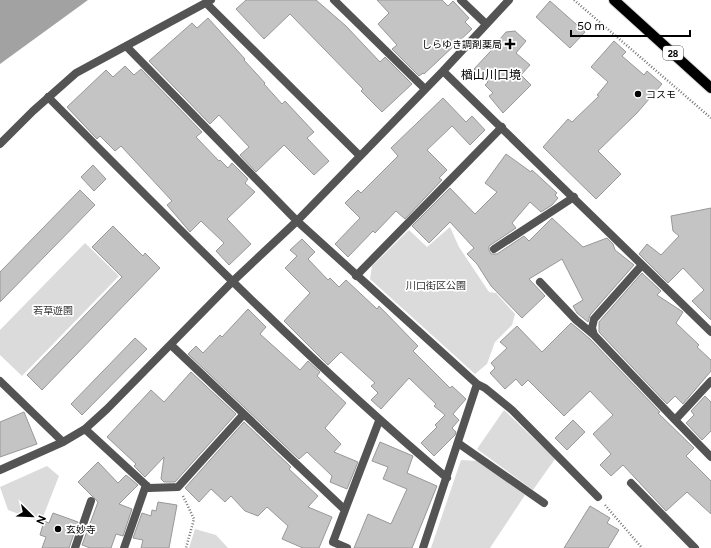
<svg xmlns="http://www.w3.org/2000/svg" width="711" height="548" font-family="Figtree,'Noto Sans JP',sans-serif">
<rect width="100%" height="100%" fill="#fff"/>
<path fill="#dbdbdb" d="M450,227L459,247L489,292L496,293L515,314L512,325L495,342L487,364L475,374L370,279L372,266L409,230L427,247Z
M85,243L119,276L22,376L0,355V330Z
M504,410L555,459L533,490L477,449Z
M461,460L479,461L525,495L490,548H431Z
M47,466L59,476L41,522L8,510L0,487Z
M195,529L216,535L228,548H189Z"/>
<path fill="#a2a2a2" d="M0,0H88L0,64Z"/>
<path fill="#c4c4c4" stroke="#989898" d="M246,0H316L346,26L380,62L385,57L412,84L382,112L361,91L363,89L290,14L264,39L236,9Z
M377,0H442L448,6L453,1L469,18L465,22L472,29L424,74L423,73L419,76L392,49L397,45L378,24L389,13Z
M550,1L585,32L570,48L536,17Z
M208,18L245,59L244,60L265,83L264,84L282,104L285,101L314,132L307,138L329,161L314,175L284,145L256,172L240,155L249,147L219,115L210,124L149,61L192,23L197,28Z
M515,31L526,41L516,53L530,65L521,75L531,85L503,113L489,96L493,93L485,85L488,82L474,69L501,40L500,39L506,32Z
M614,41L626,52L622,56L644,75L647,71L662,84L637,113L598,151L621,174L596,199L543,147L568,119L572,122L599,96L597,95L608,82L591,67Z
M125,66L134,75L141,69L202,132L196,137L219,161L220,160L228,168L232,163L248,179L245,183L255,192L227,219L251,244L229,265L216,251L224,243L201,221L190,232L167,205L172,201L121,146L115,151L100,136L97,139L67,107L106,70L113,77Z
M443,98L466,122L472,116L485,130L470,145L452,126L427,150L447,170L439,178L442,180L405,219L396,211L375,233L373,231L348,257L335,244L360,218L345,203L358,190L361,193L398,156L391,148Z
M506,154L531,172L532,170L557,193L555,195L558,198L552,205L541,212L530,202L512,223L516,228L489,246V250L491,254H497L524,236L529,241L552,218L583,247L607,238L613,244L615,250L634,265L590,315L588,322L577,313L573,306L583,300L562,259L529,279L545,296L522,318L491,286L477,264L467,254L474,248L450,222L429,243L412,226L450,188L475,214L497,192L485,183Z
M93,165L106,179L94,191L81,177Z
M80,190L95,205L0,302V272Z
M711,208V320L692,301L704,290L683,268L668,283L639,254L647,244L661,255L679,236L673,231L671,216Z
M113,226L143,256L145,253L160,268L42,390L27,375L122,277L92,247Z
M302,239L315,252L308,259L328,280L330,278L339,287L346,280L377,309L379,306L418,346L413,351L450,388L452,386L466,399L453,414L459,420L452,428L456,432L455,435L434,456L421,443L437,427L435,425L445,415L434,406L436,404L409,378L381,409L371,400L378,393L371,386L375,383L341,352L328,365L284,321L310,293L285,268L297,256L290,250Z
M642,273L661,291L657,295L683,312L676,323L699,345L697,347L711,360V371L683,404L675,396L667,404L599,332V322Z
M248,309L266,327L260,334L300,370L308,361L320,372L317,376L346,403L325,428L341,444L334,452L358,462L347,489L330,482L332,476L307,452L299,459L188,354L196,346L203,353L220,335L222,337Z
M571,323L590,339L660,412L658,413L694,448L686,456L711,481V514L687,492L666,511L623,465L611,476L600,465L611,454L593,434L613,415L590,391L564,416L528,380L522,386L516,379L505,389L490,373L495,368L491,363L507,348L500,342L517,326L542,352Z
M135,338L147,349L82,415L71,404Z
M191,372L236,414L175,482H164L161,479L164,457L145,477L134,466L136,464L107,437L151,390L164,402Z
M705,396L711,402V431L702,440L686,423L694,415L691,411Z
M24,412L37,444L0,457V422Z
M573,420L585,432L567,450L555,438Z
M244,422L291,467L289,469L318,496L308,507L332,517L319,548H303L282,539L288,526L267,507L258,516L245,511L231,496L225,502L211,489L199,502L185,488Z
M380,442L413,456L407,473L437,486L412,548H354L368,514L391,524L407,489L383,479L388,467L372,461Z
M98,462L118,483L126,475L138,485L119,504L132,509L123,536L116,534L111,548H90L82,545L98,502L78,482Z
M158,502L177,505L169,548H141L143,540L133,538L142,513L151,516L152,510L156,511Z
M590,506L610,518L607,523L619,530L608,548H564Z
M53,513L78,522L69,548H42L46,537L40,535L44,521L49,523Z"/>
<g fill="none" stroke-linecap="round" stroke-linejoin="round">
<g stroke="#dbdbdb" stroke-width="12">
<path id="primary" d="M614,0L711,88"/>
</g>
<path stroke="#767676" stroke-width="2.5" stroke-dasharray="1 2" stroke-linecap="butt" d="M574,0L711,118
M183,496L194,519L186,548
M605,505L642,548"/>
<path stroke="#545454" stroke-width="8" d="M458,443L544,503"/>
<path stroke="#545454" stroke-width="8" d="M334,0L425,89
M461,0L486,24
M206,3L360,156
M126,46L297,221L477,384L423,548
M443,71L711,332
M48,97C178,228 306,359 447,478
M0,144L33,111L76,73L211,0
M494,249L574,197
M642,265L594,319L592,328L594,335L675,420
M356,276L502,127
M540,282L576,320L594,335
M171,345L345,510L333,542L347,548
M0,381L63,442
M711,381L675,420L711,457
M477,384L485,388L512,410L598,497
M85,429L149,488L178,487L243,415
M0,470L63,442L85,429L107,409L232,282L297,221L443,71L509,0
M631,483L695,548
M345,510L379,421
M75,548L91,501
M124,548L146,485"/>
<use href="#primary" stroke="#000" stroke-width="10"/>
</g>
<g fill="#000" stroke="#fff" stroke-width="1.5">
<path d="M508 38h4v4h4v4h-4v4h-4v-4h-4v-4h4z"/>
<circle cx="638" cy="94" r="4"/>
<circle cx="58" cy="529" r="4"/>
</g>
<g text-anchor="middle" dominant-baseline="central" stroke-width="3.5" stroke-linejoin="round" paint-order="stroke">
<rect fill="#fff" stroke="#4c4c4c" stroke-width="1" x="663" y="46" width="20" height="14" rx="3"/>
<g font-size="9" font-weight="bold" fill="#000">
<text x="673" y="53">28</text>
</g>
<g font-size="10" fill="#000" stroke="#fff" text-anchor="start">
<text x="502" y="44" text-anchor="end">しらゆき調剤薬局</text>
<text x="646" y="94">コスモ</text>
<text x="66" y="529">玄妙寺</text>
</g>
<g font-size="10" fill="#323232" stroke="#fff">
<text x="436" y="285">川口街区公園</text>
<text x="53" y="310">若草遊園</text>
</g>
<g font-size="12" fill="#000" stroke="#fff">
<text x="491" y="75">楢山川口境</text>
</g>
</g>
<g transform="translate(32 516) rotate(113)" stroke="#ffffff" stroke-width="3" paint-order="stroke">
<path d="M0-3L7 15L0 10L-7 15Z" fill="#000000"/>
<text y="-6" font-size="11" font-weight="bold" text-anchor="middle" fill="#000000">N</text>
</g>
<path d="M571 30v6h119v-6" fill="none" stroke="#000000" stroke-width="2"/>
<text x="577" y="30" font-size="12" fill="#000000" stroke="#ffffff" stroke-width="3" paint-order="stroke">50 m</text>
</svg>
